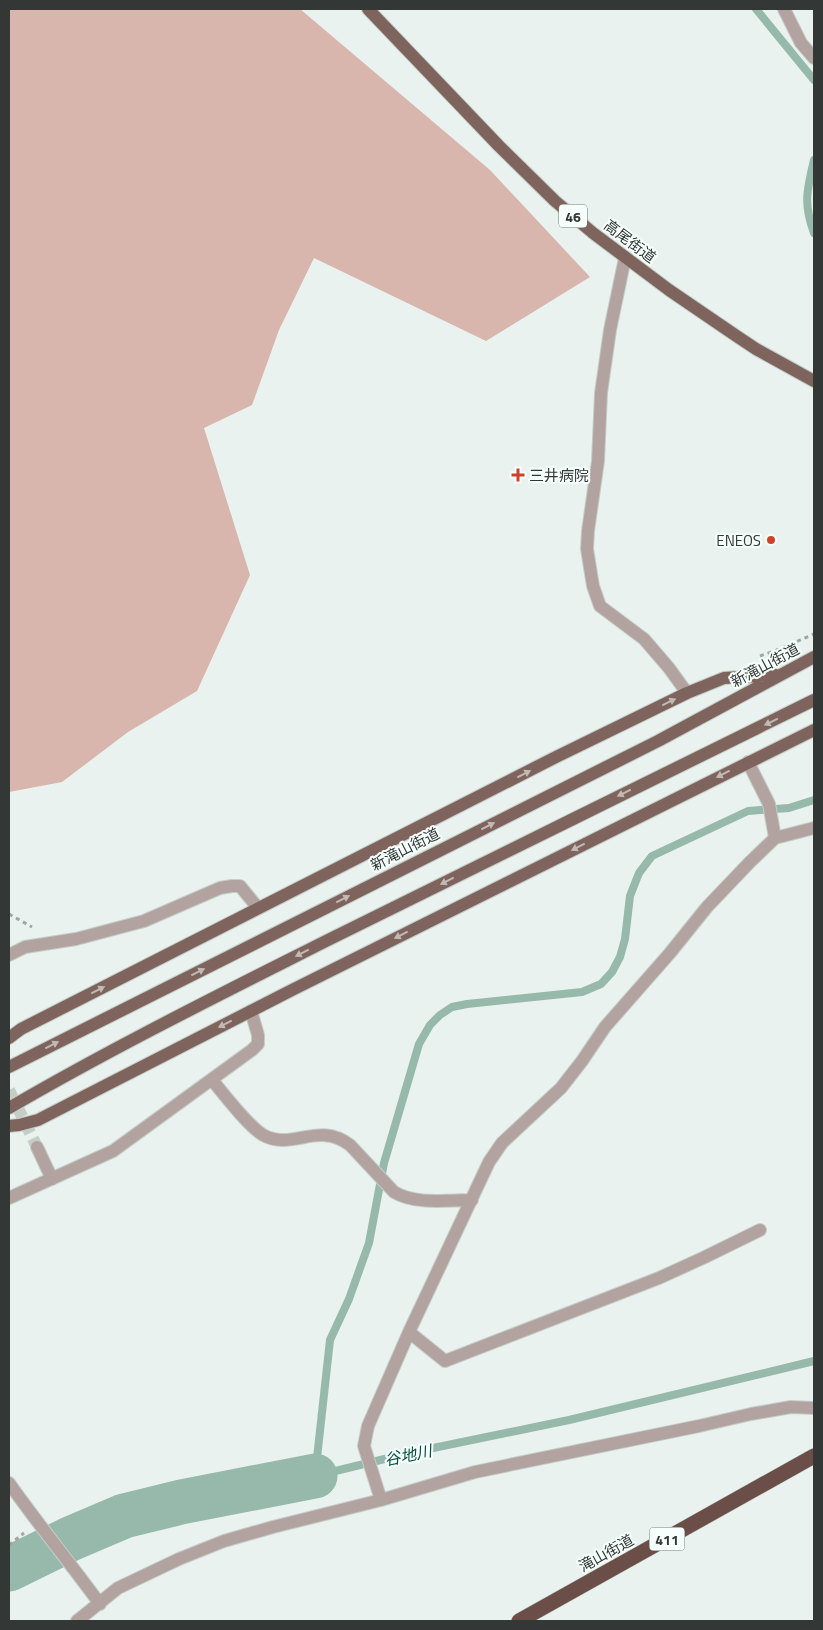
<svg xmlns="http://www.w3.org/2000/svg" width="823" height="1630" font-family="'Titillium Web','Noto Sans JP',sans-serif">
<rect width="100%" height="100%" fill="#e9f2ee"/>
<path fill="#d8b5ad" d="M9,9H300L490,170L590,277L486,341L314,258L279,330L252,405L204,428L250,575L197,691L128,732L62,782L9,792Z"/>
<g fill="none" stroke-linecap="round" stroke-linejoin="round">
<path stroke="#96b9ab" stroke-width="8" d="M756,9L814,80
M814,160C807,190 803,203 814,233
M814,800L789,808L748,811L652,856L639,873L630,896L625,939L620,957L612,972L601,984L582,992L467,1004L452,1007L440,1015L430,1025L419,1044L384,1163L369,1243L349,1299L330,1340L315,1476L409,1453L569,1420L814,1361"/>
<path stroke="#96b9ab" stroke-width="45" d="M9,1569L70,1539L124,1516L181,1502L315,1476"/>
<path stroke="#c5cdc9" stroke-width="12" stroke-dasharray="12 6" stroke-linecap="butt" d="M9,1090L37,1147"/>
<g stroke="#c5cdc9" stroke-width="14">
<path id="minor" d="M784,9L801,43L814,58
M625,258L610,330L601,393L598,461L588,531L587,549L593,586L600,606L644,639L669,668L687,693
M748,762L769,804L775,838
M9,955L25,947L76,939L144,921L220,888L232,886H240L258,908
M212,1080C224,1094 250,1129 265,1136C294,1150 318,1121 350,1145L394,1192C416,1205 447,1200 472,1200
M37,1147L52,1179
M9,1198L113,1151L252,1050L258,1044V1035L251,1011
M409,1332L445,1361L659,1278L705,1257L760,1230
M9,1483C38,1524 70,1563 100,1604
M381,1500L364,1446L368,1426L409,1332L489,1162L502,1143L561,1088L582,1061L605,1027L670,953L707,907L750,862L775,838L814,828
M77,1621L118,1588L179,1559L224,1541L273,1527L381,1500L475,1472L699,1426L751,1414L791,1407L814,1408"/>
</g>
<g stroke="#c5cdc9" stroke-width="14">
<path id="major" d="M368,9L499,146L555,201L593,233L669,290L735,335L756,349L814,381
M9,1038L21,1029L556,757L687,693L724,678L776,675
M9,1067L658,741L814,657
M9,1108C112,1048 219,995 326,941C488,860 652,781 814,700
M9,1126L19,1125L38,1120L294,989L814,730"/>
</g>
<g stroke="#c5cdc9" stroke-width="16">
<path id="highway" d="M519,1621L814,1456"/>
</g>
<path stroke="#a0a7a3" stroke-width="3" stroke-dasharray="4 4" stroke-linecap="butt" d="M760,656L777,650L814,634
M9,914L32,927
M9,1545L24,1533"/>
<use href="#minor" stroke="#b3a3a0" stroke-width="12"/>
<use href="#major" stroke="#7f645e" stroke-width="12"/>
<use href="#highway" stroke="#6c4e48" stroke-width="15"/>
</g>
<defs><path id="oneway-solid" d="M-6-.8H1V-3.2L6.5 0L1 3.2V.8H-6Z" transform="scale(1.25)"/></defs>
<g fill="#c0b9b4">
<use href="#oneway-solid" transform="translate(669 702) rotate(-26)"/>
<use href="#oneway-solid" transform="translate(771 722) rotate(154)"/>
<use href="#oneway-solid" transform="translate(524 774) rotate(-27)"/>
<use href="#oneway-solid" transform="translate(723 774) rotate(153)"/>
<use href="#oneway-solid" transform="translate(624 793) rotate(154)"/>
<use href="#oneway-solid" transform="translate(488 826) rotate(-27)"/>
<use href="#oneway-solid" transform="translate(578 847) rotate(153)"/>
<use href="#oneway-solid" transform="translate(447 881) rotate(153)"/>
<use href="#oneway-solid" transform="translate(343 899) rotate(-27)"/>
<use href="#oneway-solid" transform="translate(401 935) rotate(153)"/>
<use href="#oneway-solid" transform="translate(302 953) rotate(153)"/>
<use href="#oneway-solid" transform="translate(198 972) rotate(-27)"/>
<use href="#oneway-solid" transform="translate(98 990) rotate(-27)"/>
<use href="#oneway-solid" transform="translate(225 1024) rotate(153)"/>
<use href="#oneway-solid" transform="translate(52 1045) rotate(-27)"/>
</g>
<g fill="#ce422b" stroke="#f6fffb" stroke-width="2">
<path d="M515.5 467.5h5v5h5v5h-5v5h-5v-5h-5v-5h5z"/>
<circle cx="771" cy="540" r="5"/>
</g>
<g text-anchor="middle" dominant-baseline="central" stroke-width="4" stroke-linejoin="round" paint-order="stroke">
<g fill="#f6fffb" stroke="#6e7370" stroke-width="1">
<rect x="559" y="204.5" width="28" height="23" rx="4"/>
<rect x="649.5" y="1527.5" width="35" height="23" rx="4"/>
</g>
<g font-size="14" font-weight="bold" fill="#333735">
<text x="573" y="216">46</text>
<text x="667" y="1539">411</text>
</g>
<g font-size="15" fill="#333735" stroke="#f6fffb">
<text transform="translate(630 241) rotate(37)">高尾街道</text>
<text transform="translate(765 665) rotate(-28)">新滝山街道</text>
<text transform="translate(405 849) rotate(-27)">新滝山街道</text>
<text transform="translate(606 1553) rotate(-29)">滝山街道</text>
</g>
<g font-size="15" fill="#333735" stroke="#f6fffb" text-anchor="start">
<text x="529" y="475">三井病院</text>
<text x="761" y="540" text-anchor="end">ENEOS</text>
</g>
<g font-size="16" font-style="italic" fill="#074f3c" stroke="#f6fffb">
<text transform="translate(408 1455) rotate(-12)">谷地川</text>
</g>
</g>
<rect width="823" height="1630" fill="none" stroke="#333735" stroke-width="20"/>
</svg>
